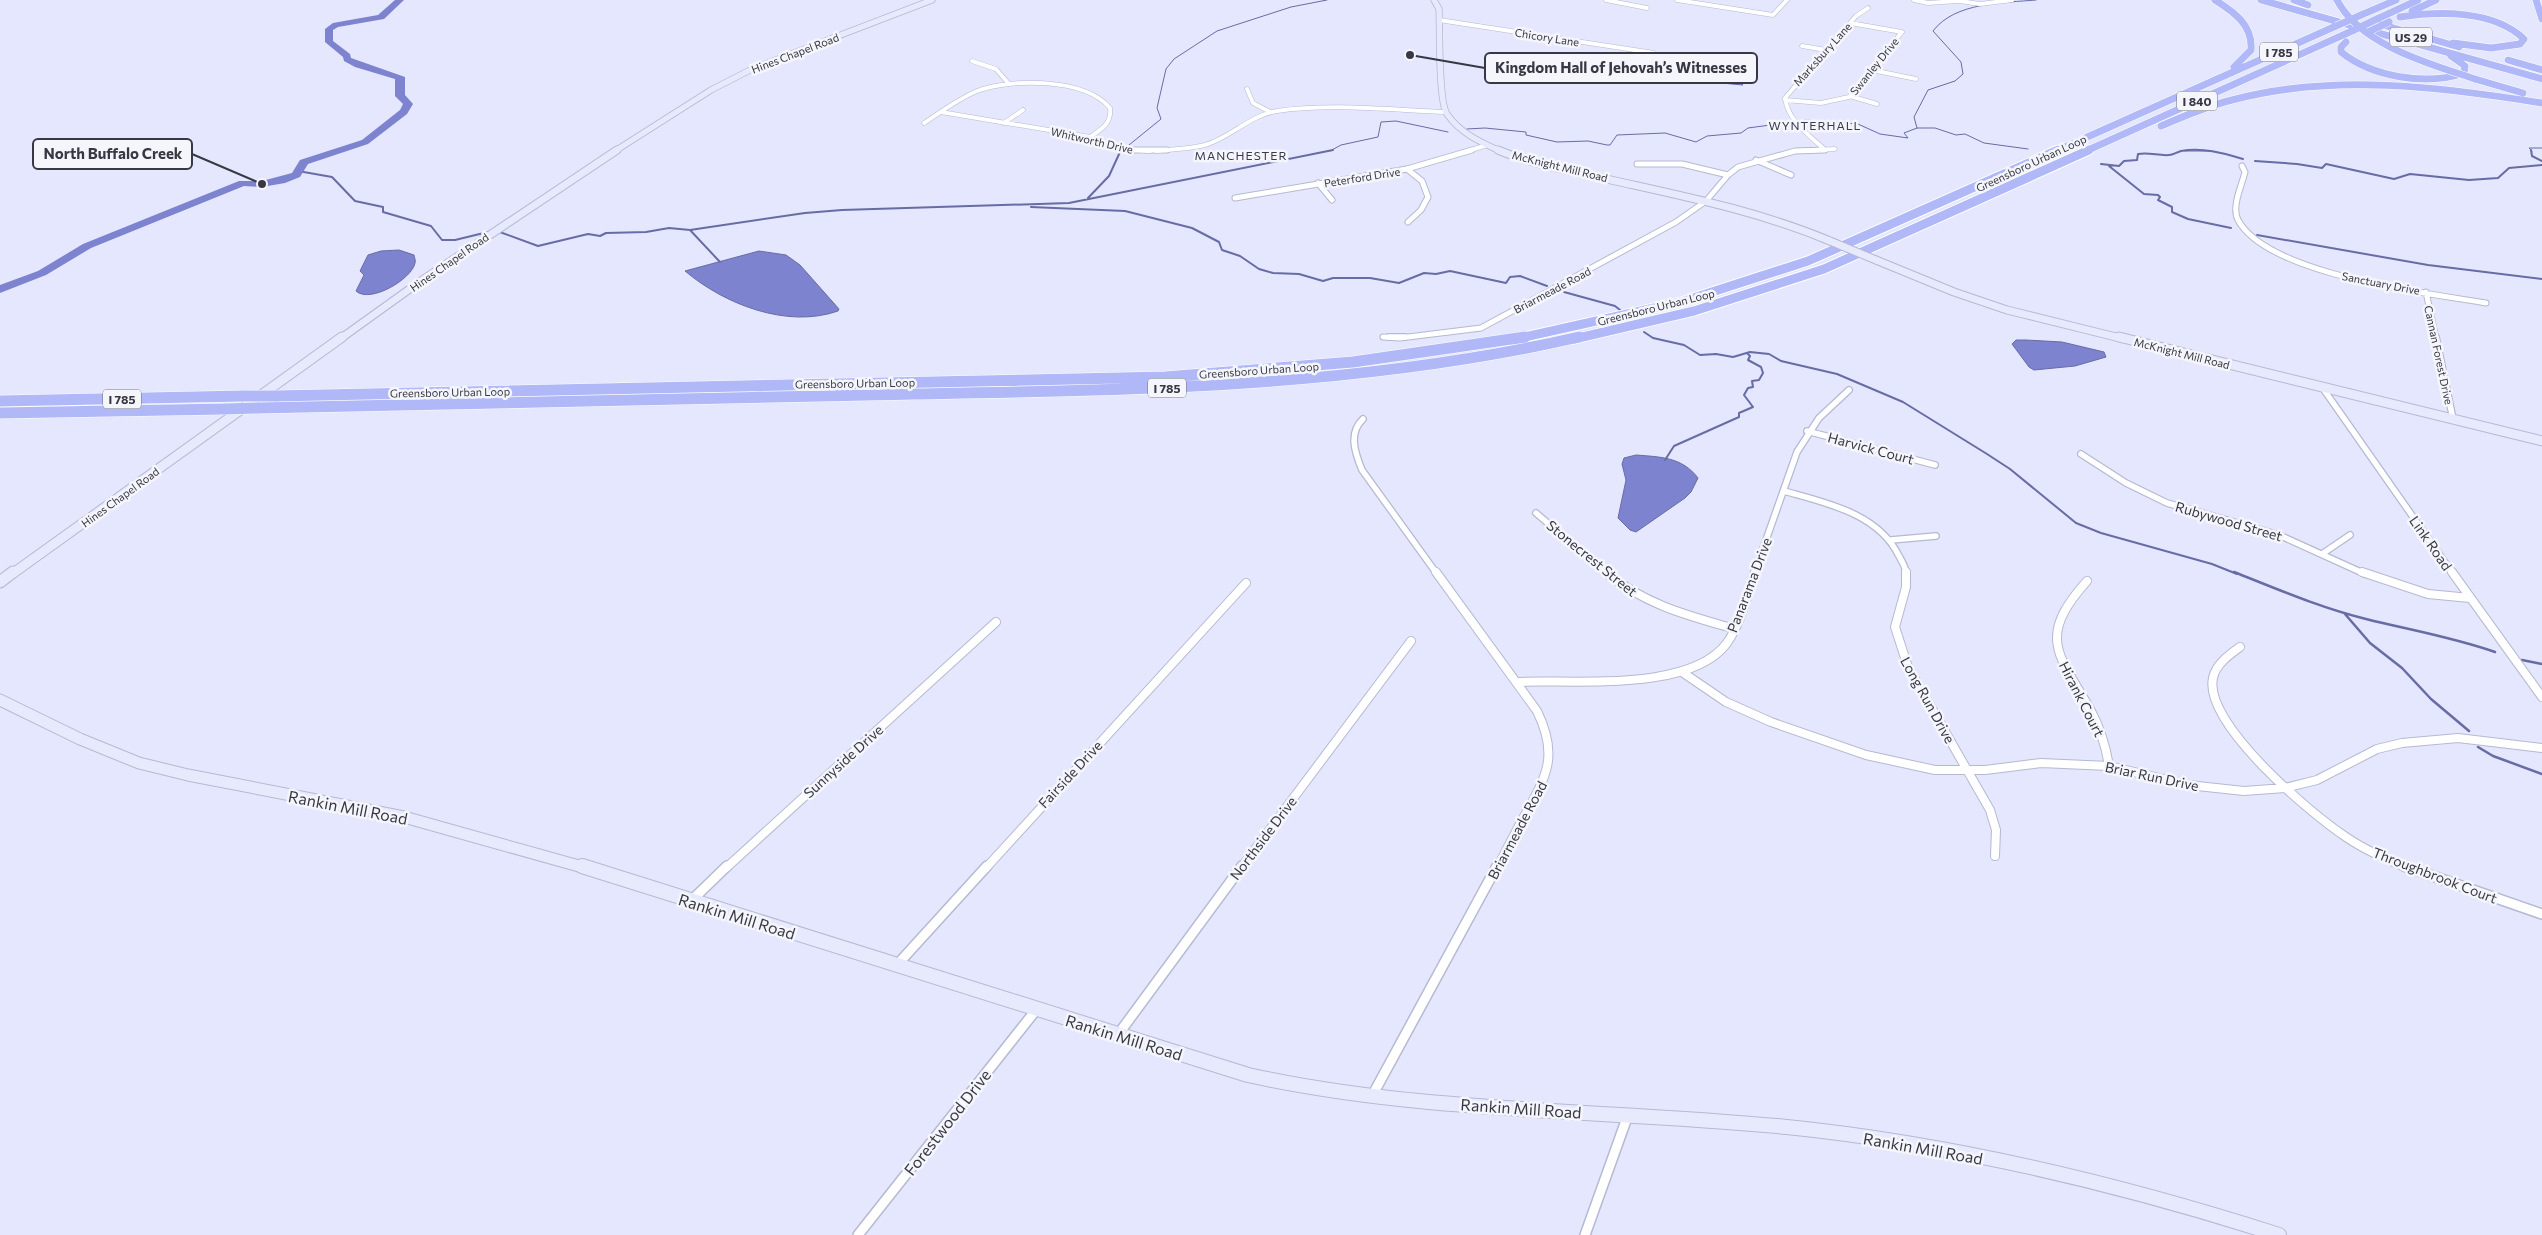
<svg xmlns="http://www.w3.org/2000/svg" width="2542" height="1235" font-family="Commissioner,sans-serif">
<rect width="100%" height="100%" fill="#e4e7fd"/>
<path fill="#7d83cf" stroke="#686ca5" d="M1694,53C1720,51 1726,71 1743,85L1710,82L1713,79L1710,70Z
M399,250L414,255C414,256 416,261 415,263C412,279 370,304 356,291L364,275L360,271L368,255L381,251Z
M759,251L786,255L800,265L839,309L838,311C787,329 724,304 685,271Z
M2026,340L2062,342L2104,352L2106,357L2075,366L2034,370L2029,367L2012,344L2016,340Z
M1636,455C1661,457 1682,457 1698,478L1691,492L1685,498L1636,532L1630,530L1618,518L1626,480L1622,464L1624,458Z"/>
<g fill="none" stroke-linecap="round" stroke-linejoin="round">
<path stroke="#686ca5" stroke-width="1" d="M1805,120L1858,124L1880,134L1908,138L1904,133L1917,128H1935L1956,135L1965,134L1984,143L2028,149
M1917,128L1914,117L1928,90L1955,81L1963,74L1961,62L1933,31C1955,2 2003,3 2036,0
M1467,129L1485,128L1526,132V135L1557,142L1588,141L1607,145H1610L1617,135L1665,133L1696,142L1707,136L1741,133L1748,128L1785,123
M1129,145L1161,119L1157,108L1166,69L1174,59L1217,31L1291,7L1327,0
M1330,151L1341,145L1378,137L1381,122L1396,121L1448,132
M2185,151H2211
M2532,151L2529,148H2542"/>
<path stroke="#686ca5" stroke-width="2" d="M2531,150L2532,156L2542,161
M2255,161L2297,164L2322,168L2326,164L2394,179L2410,174L2469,180L2498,178L2509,168L2542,165
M2101,164L2119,166L2124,161L2137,160L2138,154C2149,152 2159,156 2169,155C2173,155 2177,152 2181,151C2202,147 2223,153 2243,159
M2109,166L2144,194L2158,195L2160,197L2158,200L2172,207V212L2188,219L2231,228
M298,171L332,177L355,201L383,207V212L431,226L442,240H455L492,231
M1088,198L1109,176L1120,152
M1031,207L1125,211L1192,228L1219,242L1222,250L1240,256L1259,269L1273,273L1299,274L1323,281L1333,278H1370L1399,283L1424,273L1436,274L1450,271L1506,283L1510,277L1520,276L1547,286
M690,230L720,262
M497,231L538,246L588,234L600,236L606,233L646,232L669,228L690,230L805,213L842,210L1069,203L1333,150
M2257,235L2428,265L2542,279
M1564,292L1615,306L1620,310
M1644,332L1653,338L1684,345L1700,355L1716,354L1733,357L1750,352L1769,354L1781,361L1837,374L1903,402L1987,454L2010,469L2076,523L2101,533L2212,564L2237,574
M1665,460L1674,446L1739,417V413L1753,407L1744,395L1748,388L1753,387L1752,381L1759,380L1763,373L1761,367L1748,360L1750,356L1747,353"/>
<path stroke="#686ca5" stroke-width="2.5" d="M2234,572C2277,589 2321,608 2366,619C2410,630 2452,637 2495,652
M2345,614L2370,643L2402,668L2431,699L2469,731
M2522,660L2542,664
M2478,747L2493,756L2542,774"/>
<path fill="#7d83cf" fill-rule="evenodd" d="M395,0H404L384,19L338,27L333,30V41L350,54L351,58L405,77V95L413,104L407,114L368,144L308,164L300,177L285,183L262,187L244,186L91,248L46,275L0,293V285L38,271L83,244L239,181H262L292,173L300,160L362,140L400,110L403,104L395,96V79L355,67L344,61L343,57L325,42V29L333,23L378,15Z"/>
<g stroke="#b5b9d2" stroke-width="5">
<path id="street-far4" d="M1606,0L1647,8
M1677,0L1773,15L1787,0
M1914,0L1928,3L1957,1
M1953,0L1980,4L2012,0
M1439,20L1654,53
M1802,46L1826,50
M972,61L996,69L1009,84
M1872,70L1916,79
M1247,89L1253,103L1270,112
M1850,96L1877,104
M1785,100L1821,103L1849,97L1902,32L1850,23
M941,112L1090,137L1124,149L1150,151
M924,123C941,112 958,99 977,91C1012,78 1085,78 1110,108C1112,123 1102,129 1090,137
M1004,123L1023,110
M1824,149C1808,134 1788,121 1785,98L1856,16L1868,8
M1156,151C1172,149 1190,149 1205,145C1232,137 1248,116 1277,111C1330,103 1391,110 1445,112
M1468,151L1487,145
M1800,151L1835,149"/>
</g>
<g stroke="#b5b9d2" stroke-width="7">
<path id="street-far3" d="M1132,150H1167
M1756,160L1791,175
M1637,164H1682L1728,175
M2242,166L2245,172C2242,185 2231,207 2238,220C2268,275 2427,293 2486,303
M1407,169L1422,181L1428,197L1421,210L1408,222
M1318,183L1332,200
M1235,198L1407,169L1472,150
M2426,292L2436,339
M1383,337L1400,338L1481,328L1676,222L1706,201L1728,175L1738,167L1795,151L1825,150"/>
</g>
<g stroke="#b5b9d2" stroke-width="8">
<path id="street-far2" d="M1389,337H1405
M2436,337L2453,419
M2322,387L2453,574
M1363,419C1348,433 1355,453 1362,470L1437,574
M1807,431L1935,465
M2081,454L2126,483L2167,503L2279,535L2365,574
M1784,491C1826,503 1878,513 1899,556C1902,562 1906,567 1906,574
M1536,513L1607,574
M1891,540L1936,536
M2322,554L2350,535
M1754,574L1797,452L1819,418L1849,390"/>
</g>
<g stroke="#b5b9d2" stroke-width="10">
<path id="street-far1" d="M1436,572L1537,711C1558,754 1548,774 1526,813C1516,831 1507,849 1497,868
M1605,572C1646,605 1686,615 1735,629
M1906,572V587L1895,627L1908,667L1990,810L1996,830L1995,856
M2362,572L2428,594L2470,598
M2452,572L2542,697
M2087,581C2035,639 2060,655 2091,711C2100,728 2106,747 2109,766
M2240,647C2229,655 2216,664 2213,678C2203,723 2311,814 2346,837C2365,850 2386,859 2407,868
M1682,672L1726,702L1771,722L1866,755L1935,770H1985L2041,763L2109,766L2188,785L2244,791L2285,788L2317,780L2377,749L2402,743L2458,738L2542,748
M1516,682C1572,679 1690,693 1727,643C1741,623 1747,595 1755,572
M726,868L996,622
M986,868L1246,583
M1241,868L1411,641"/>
</g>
<g stroke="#b5b9d2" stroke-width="12">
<path id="street" d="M2404,866L2542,914
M692,900L727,866
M896,966L987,866
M1117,1036L1242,866
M1372,1096L1497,866
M858,1235L1036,1010
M1585,1235L1628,1115"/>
</g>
<g stroke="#b5b9d2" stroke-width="7">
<path id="secondary-far4" d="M1434,0L1439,9C1440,28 1438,101 1447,114C1460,133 1480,142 1500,151
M615,151L711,90L752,69L932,0"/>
</g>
<g stroke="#b5b9d2" stroke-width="9">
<path id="secondary-far3" d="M1498,150C1533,165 1574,171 1611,180C1687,197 1758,211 1830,241
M1876,260L1954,292L2007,310L2124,339
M340,339L418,283L617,150"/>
</g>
<g stroke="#b5b9d2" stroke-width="11">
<path id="secondary-far2" d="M2119,337L2542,441
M12,574L342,337"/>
</g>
<g stroke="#b5b9d2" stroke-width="13">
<path id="secondary-far1" d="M0,582L13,572
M0,700L80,739L139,763L188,775L404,817L586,868"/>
</g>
<g stroke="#b5b9d2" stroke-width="16">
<path id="secondary" d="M582,866L1248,1075C1425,1114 1607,1109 1787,1127C1953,1144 2120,1184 2279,1235"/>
</g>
<g stroke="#fff" stroke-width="8">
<path id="highway-far2" d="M2215,0C2234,12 2253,25 2251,50L2234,67
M2261,0L2542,79
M2294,0L2308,5
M2536,0L2542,19
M2412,11L2436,0
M2361,15L2396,0
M2400,17C2439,11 2494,10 2524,39L2520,44L2491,48L2453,43
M2377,19L2418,0
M2380,24L2459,47
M2346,42L2341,47V52C2372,77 2426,86 2464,73L2465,66L2451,56
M2508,60L2542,70
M2475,79L2523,93
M2161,126C2184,116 2208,106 2232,100C2333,73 2441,87 2542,103
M2056,151L2336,26
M2086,151L2352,31"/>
</g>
<g stroke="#fff" stroke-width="11">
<path id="highway-far1" d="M1516,339L1681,302L1808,261L2058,150
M1574,339L1694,311L1824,269L2089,150"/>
</g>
<g stroke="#fff" stroke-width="12">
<path id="highway" d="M275,396L1165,377L1353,362L1525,337
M0,401L243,396
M258,408C478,403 697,399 917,394C1138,390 1362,387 1579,337
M0,413L226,409"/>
</g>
<use href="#street-far4" stroke="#fff" stroke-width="4"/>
<use href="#street-far3" stroke="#fff" stroke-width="5"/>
<use href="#street-far2" stroke="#fff" stroke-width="5.5"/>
<use href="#street-far1" stroke="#fff" stroke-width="8"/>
<use href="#street" stroke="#fff" stroke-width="9"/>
<use href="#secondary-far4" stroke="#e7eafd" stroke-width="5.5"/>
<use href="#secondary-far3" stroke="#e7eafd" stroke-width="7"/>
<use href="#secondary-far2" stroke="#e7eafd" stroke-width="9"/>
<use href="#secondary-far1" stroke="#e7eafd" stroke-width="11"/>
<use href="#secondary" stroke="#e7eafd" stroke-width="14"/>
<use href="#highway-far2" stroke="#b0b8f8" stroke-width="7"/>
<use href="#highway-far1" stroke="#b0b8f8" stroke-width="9"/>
<use href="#highway" stroke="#b0b8f8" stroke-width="11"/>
<g stroke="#b5b9d2" stroke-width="9" stroke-linecap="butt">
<path id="secondary-bridge" d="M1830,241L1876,260"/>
</g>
<g stroke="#fff" stroke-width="8" stroke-linecap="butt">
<path id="highway-bridge-far1" d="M2337,0C2360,45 2430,64 2475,79
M2336,26L2361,15
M2354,30L2377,19
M2368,32L2389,22"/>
</g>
<g stroke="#fff" stroke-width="12" stroke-linecap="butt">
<path id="highway-bridge" d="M243,396H275
M226,409L258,408"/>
</g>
<use href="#secondary-bridge" stroke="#e7eafd" stroke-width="7"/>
<use href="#highway-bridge-far1" stroke="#b0b8f8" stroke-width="7"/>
<use href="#highway-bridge" stroke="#b0b8f8" stroke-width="11"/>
</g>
<g text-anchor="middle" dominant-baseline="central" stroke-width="5" stroke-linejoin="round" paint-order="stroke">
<g font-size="11" fill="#373843" stroke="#f5f6fb">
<text transform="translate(1547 37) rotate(9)">Chicory Lane</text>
<text transform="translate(795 53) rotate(-21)">Hines Chapel Road</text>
<text transform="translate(1822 54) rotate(-48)">Marksbury Lane</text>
<text transform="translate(1874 66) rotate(-51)">Swanley Drive</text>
<text transform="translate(1092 140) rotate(13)">Whitworth Drive</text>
<text transform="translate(2031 163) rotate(-25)">Greensboro Urban Loop</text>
<text transform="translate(1560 166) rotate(14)">McKnight Mill Road</text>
<text transform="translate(1362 177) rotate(-9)">Peterford Drive</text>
<text transform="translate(449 262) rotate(-35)">Hines Chapel Road</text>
<text transform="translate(2381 283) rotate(11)">Sanctuary Drive</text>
<text transform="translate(1552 290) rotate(-28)">Briarmeade Road</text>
<text transform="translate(1656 307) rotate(-14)">Greensboro Urban Loop</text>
<text transform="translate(2182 353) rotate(14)">McKnight Mill Road</text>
<text transform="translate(2439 355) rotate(78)">Cannan Forest Drive</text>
<text transform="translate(1259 370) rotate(-4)">Greensboro Urban Loop</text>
<text transform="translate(855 383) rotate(-1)">Greensboro Urban Loop</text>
<text transform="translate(450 392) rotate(-1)">Greensboro Urban Loop</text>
<text transform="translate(120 497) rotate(-36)">Hines Chapel Road</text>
</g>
<g fill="#f5f6fb" stroke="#70717a" stroke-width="1">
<rect x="2390" y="27.5" width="42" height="19" rx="4"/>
<rect x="2260" y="42.5" width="38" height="19" rx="4"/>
<rect x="2177" y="91.5" width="40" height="19" rx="4"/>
<rect x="1148" y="378.5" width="38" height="19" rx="4"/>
<rect x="103" y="389.5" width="38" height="19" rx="4"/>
</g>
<g font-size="12" font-weight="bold" fill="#373843">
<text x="2411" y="37">US 29</text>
<text x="2279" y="52">I 785</text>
<text x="2197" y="101">I 840</text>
<text x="1167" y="388">I 785</text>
<text x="122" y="399">I 785</text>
</g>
<g font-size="12" letter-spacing="1" fill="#383b4f" stroke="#f5f6fb">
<text x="1815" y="125">WYNTERHALL</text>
<text x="1241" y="155">MANCHESTER</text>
</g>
<g font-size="14" fill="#373843" stroke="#f5f6fb">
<text transform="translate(1871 448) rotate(15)">Harvick Court</text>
<text transform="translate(2229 521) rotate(16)">Rubywood Street</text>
<text transform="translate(2431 543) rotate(55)">Link Road</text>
<text transform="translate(1592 558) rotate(39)">Stonecrest Street</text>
<text transform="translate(1749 585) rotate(-69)">Panarama Drive</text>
<text transform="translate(2082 699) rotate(63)">Hirank Court</text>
<text transform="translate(1928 700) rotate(61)">Long Run Drive</text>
<text transform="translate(843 761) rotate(-42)">Sunnyside Drive</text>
<text transform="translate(1070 774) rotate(-47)">Fairside Drive</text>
<text transform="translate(2152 776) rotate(12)">Briar Run Drive</text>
<text transform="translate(1517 830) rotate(-62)">Briarmeade Road</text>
<text transform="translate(1263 838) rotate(-53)">Northside Drive</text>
<text transform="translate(2435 875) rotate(21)">Throughbrook Court</text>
</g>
<g font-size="16" fill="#373843" stroke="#f5f6fb">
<text transform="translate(348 807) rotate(11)">Rankin Mill Road</text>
<text transform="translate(737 916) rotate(17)">Rankin Mill Road</text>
<text transform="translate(1124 1037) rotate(17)">Rankin Mill Road</text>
<text transform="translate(1521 1108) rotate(4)">Rankin Mill Road</text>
<text transform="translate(947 1122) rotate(-52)">Forestwood Drive</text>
<text transform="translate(1923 1148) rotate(10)">Rankin Mill Road</text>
</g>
</g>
<path fill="none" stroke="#373843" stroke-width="2" d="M1410 55L1485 68M262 184L192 154"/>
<g fill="#373843" stroke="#f5f6fb" stroke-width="2">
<circle cx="1410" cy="55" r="5"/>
<circle cx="262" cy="184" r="5"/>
</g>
<g fill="#f5f6fb" stroke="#373843" stroke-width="2">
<rect x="1485" y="53" width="272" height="30" rx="5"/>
<rect x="33" y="139" width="159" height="30" rx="5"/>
</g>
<g font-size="15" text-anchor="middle" font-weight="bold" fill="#373843">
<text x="1621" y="73">Kingdom Hall of Jehovah’s Witnesses</text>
<text x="113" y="159">North Buffalo Creek</text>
</g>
</svg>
